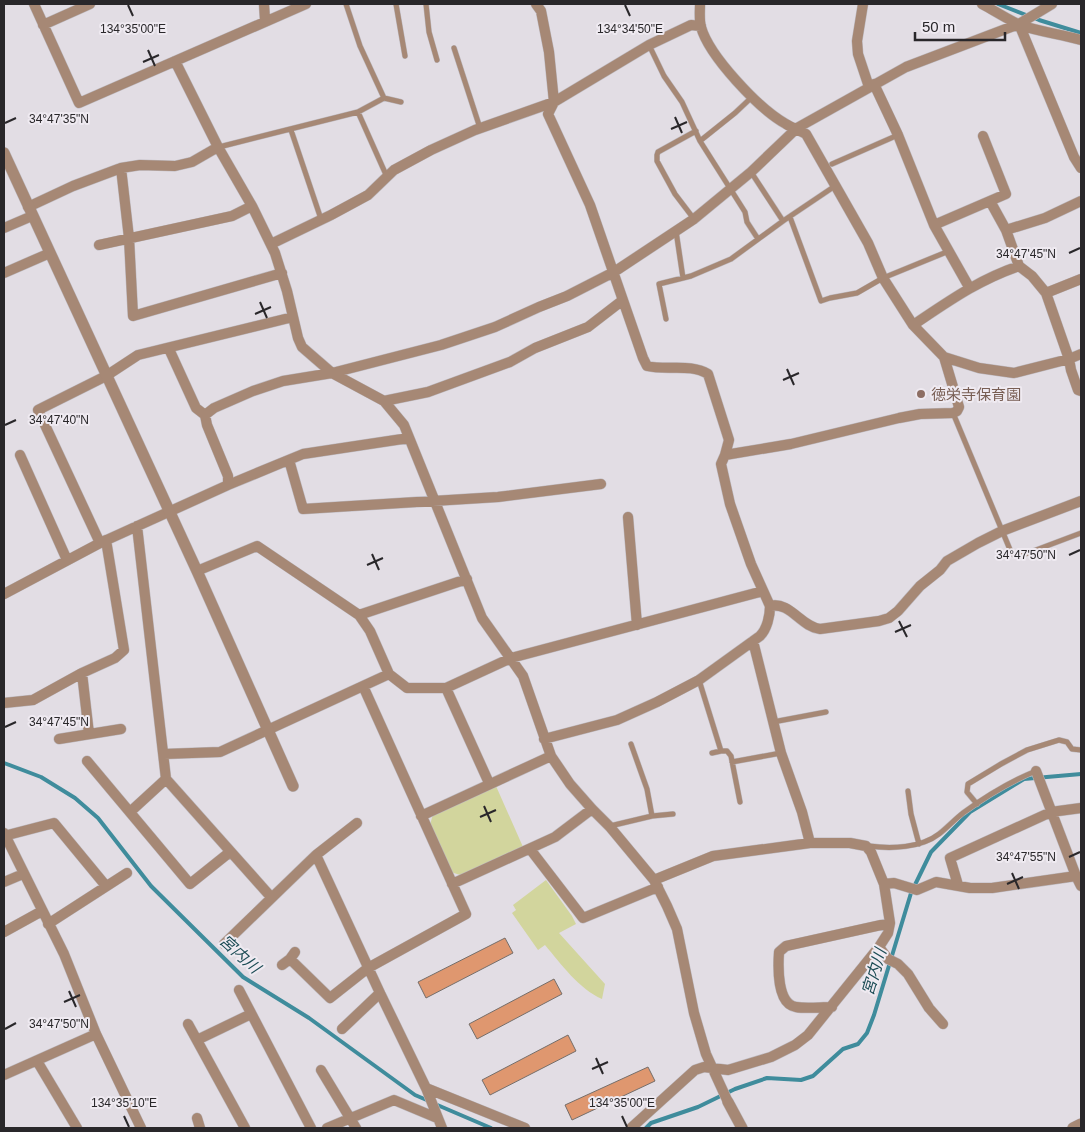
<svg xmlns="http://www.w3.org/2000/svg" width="1085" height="1132" font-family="Arial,'Noto Sans JP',sans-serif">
<rect width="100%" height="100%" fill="#e2dde4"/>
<path fill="#d2d59d" d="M496,786L523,847L460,875L451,872L430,825L433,814Z
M546,880L572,916L576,924L559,933L605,984L602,999C579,989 561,964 545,945L538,950L512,913L516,910L513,905Z"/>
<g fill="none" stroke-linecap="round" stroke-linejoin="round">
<path stroke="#3f8c9c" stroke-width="4" d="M998,4L1039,20L1081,33
M4,763L41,777L75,798L98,818L151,886L243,977L309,1018L415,1095L429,1101
M435,1104L491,1128
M646,1128L651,1123L698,1107L735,1089L767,1078L801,1080L813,1076L843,1049L858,1044L867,1033L874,1015L911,893L931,852L970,812L1024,779L1081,774"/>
</g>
<path fill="#df976f" stroke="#756e6a" d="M505,938L513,953L426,998L418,982Z
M554,979L562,994L477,1039L469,1024Z
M568,1035L576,1051L490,1095L482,1080Z
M648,1067L655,1081L572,1120L565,1105Z"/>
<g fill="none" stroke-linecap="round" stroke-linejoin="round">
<g stroke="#bdb9bf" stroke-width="6">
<path id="service" d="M346,4L360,46L384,98
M396,4L405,56
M426,4L429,32L437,60
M649,45L664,76L682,102L700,141L745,212L747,222L758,239
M454,48L480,128
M358,112L387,177
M291,130L321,219
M700,141L735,113L752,97
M219,147L358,112L384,98L401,102
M832,164L898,135
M751,172L783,221
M790,217L821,301L830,298L857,293L883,278L949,251
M694,219L675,194L657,161V155L658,152L696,131
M676,231L683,278
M666,319L659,284L691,276L731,259L783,221L835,186
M953,413L1011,552L1015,556H1020L1081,533
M699,680L721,751
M773,722L826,712
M631,744L647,789L652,816
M712,753L721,751H727L731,756L740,802
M732,762L781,753
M908,791L911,814L919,844
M977,804L967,792L968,784L1001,764L1027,750L1059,740L1067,742L1072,749L1081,750
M610,826L652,816L673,814
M869,846C891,849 921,848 939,834C947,828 954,820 963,813C985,797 1009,782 1036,771"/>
</g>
<g stroke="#bdb9bf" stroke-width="11">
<path id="minor" d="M34,4L79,103L306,4
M264,4L265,20
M536,4L541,11L549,52L554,102L548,114L590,205L643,358L647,366C667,371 690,363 708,374L729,440L725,455L721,464L730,504L751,564L770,606C770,616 767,629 760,636L699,680L657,702L617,720L544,739
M700,4C700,11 699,20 701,27C709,56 759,109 786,124C792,128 799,130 806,134L868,243L883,278L913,325L944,357L979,368L1014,373L1069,359L1081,354
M863,4L857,41L858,54L869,87
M982,4C995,11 1007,19 1020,25C1040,32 1061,34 1081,40
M1019,24L1074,157L1081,168
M43,25L90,4
M175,61L218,147L252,206L275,253L287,291L298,338L302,347L332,373L384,401L404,425L482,618L523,676L551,756L570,784L592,809L610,827L654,880L667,906L677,929L694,1013L706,1054L728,1102
M874,84L898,135L934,225L969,287
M121,168L129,238L133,316L282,273
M990,201L1006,230L1019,266
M28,207L73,186L121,168L140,165L175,166L192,162L218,147
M934,225L1006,194L983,136
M4,228L32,216
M1006,230L1045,218L1081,201
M271,244L331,215L368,195L394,170L431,150L475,130L554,102L649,45L691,25L701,26
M99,245L232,216L252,206
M4,273L50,253
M1046,293L1081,279
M913,325C949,301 978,280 1019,266L1032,276L1046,293L1069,359L1071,370L1078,390L1081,391
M169,349L196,408L205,415
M384,401L428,392L510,362L535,348L588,327L623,300
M20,455L67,560
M725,455L791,444L899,418L920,414L953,413L957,411L959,407L944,357
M289,460L303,509L498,497L601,484
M228,485L303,454L409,438
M628,517L637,625
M137,526L166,779L271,897
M100,543L38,410L106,376L138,355L293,317
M197,571L257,546L359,615L370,631L389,674L407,688H446L511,658L763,591
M4,594L100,543L228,485V476L207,425L205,415L214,408L253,391L283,381L332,373L441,345L495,327L539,307L567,296L614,272L694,219L751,172L797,128L906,67L1019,24L1052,4
M770,606C790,601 801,627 820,629L879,621L889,618L898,611L920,586L940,570L947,561L978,543L1002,531L1081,501
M359,615L467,579
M753,641L781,753L802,812L810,843
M82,673L89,734
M446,688L489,783
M4,703L33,700L82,673L115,658L124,650L106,540
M59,739L121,729
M164,754L220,752L389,674
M87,761L190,884L230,852
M1036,771L1076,876L1081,886
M130,812L166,779
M421,816L551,756
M4,833L64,954L96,1034L141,1128
M4,836L54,823L106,886
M530,849L583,918L658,887
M316,855L380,993L426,1088L442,1128
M4,882L23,874
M452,884L555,837L592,809
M884,884L894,883L917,890L936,882L970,888H992L1076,876L1081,879
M958,885L950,858L1051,812L1081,808
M48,924L127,873
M4,932L42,911
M224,944L316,855L357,823
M879,947L888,959L898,964L908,974L929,1008L943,1024
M290,959L330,998L368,968L466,914L363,686
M282,965L290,959L295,952
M239,990L311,1128
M832,1007C820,1007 807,1009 796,1007C777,1004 778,967 779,952L786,946L890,923
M188,1024L245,1128
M342,1029L380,993
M197,1040L251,1014
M37,1061L77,1128
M321,1070L356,1128
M4,1075L96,1034
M426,1088L525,1128
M197,1118L200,1128
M327,1128L394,1100L437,1118
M631,1128L695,1070L704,1067L728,1070L771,1057L795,1045L808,1035L879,947L888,933L890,923L884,884L871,852L866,846L850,843H810L713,856L654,880"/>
</g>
<g stroke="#bdb9bf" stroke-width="12">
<path id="tertiary" d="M4,153L197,571L293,786
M728,1102L742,1128
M1073,1128L1081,1124"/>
</g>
<use href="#service" stroke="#a68875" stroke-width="5"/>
<use href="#minor" stroke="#a68875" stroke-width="10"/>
<use href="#tertiary" stroke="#a68875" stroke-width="11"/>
</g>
<path fill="none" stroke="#29272a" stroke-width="2" d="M128,5L133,16M625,5L630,16M148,50L155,66M143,62L159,55M675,117L682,133M5,123L16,118M671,129L687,122M1069,253L1080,248M260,302L267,318M255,314L271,307M787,369L794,385M783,380L799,373M5,425L16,420M372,554L379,570M1069,555L1080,550M367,565L383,558M899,621L907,637M895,632L911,625M5,727L16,722M484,806L491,822M480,817L496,810M1069,857L1080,852M1012,873L1019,889M1007,884L1023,877M69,991L76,1007M64,1002L80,995M5,1029L16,1023M596,1058L603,1074M592,1069L608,1062M124,1116L129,1127M622,1116L627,1127"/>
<circle fill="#8d6e63" stroke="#efeaf1" stroke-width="2" cx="921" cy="394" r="5"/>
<g text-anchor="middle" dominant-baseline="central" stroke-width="4" stroke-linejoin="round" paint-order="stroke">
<g font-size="15" fill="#785e54" stroke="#efeaf1" text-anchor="start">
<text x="931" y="394">徳栄寺保育園</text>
</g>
<g font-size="16" font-style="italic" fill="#1c4c55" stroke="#efeaf1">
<text transform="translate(240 954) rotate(42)">宮内川</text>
<text transform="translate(874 972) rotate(-73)">宮内川</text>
</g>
</g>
<g font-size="12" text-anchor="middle" fill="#29272a" stroke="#efeaf1" stroke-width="4" stroke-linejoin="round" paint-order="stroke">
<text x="133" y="33">134°35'00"E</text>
<text x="630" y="33">134°34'50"E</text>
<text x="59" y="123">34°47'35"N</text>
<text x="1026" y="258">34°47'45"N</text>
<text x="59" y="424">34°47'40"N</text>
<text x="1026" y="559">34°47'50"N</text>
<text x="59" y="726">34°47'45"N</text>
<text x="1026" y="861">34°47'55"N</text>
<text x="59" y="1028">34°47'50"N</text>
<text x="124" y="1107">134°35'10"E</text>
<text x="622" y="1107">134°35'00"E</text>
</g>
<rect width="1085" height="1132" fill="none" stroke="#29272a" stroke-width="10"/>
<path d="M915 32v8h90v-8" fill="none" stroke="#29272a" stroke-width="2.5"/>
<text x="922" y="32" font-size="15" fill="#29272a" stroke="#efeaf1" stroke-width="4" paint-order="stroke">50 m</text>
</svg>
